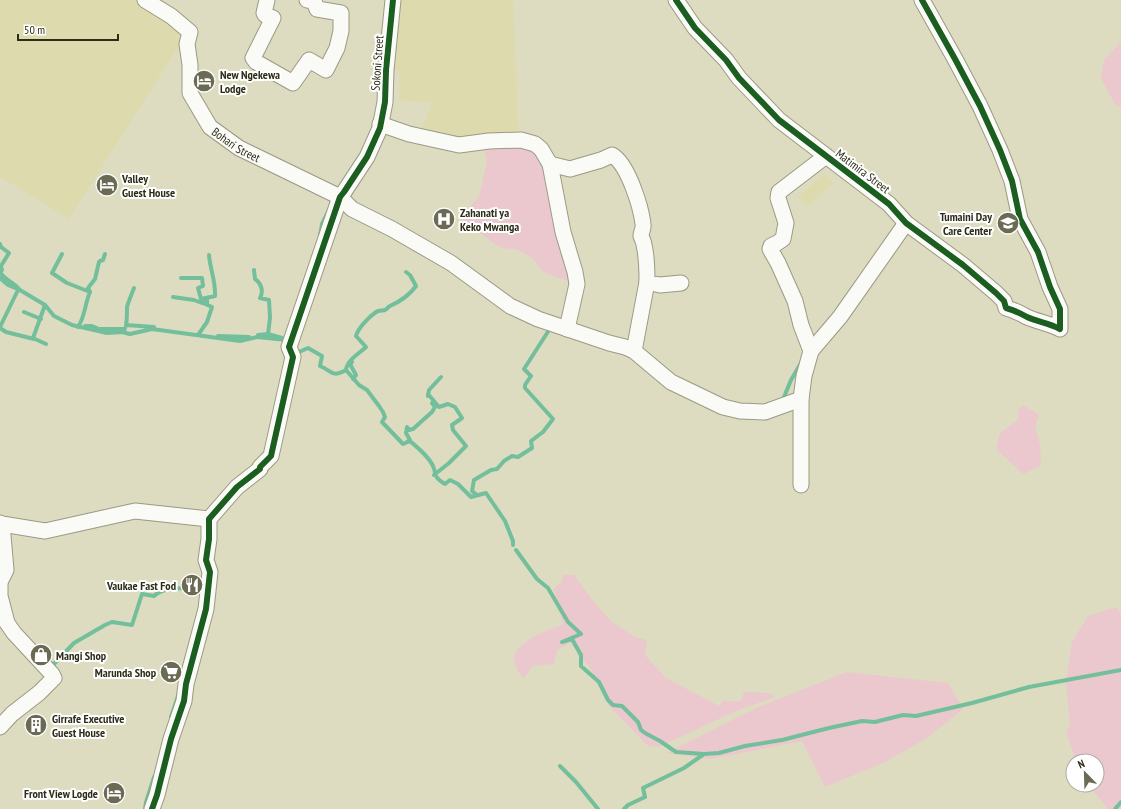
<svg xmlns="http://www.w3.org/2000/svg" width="1121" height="809" font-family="'PT Sans Narrow',sans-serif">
<rect width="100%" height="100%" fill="#dddcc0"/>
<path fill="#dddbae" d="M0,0H142L188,32L69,219L0,177Z
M393,0H513L519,138L463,141L420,134L432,103L399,100L400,71L387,70Z
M824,173L833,183L807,207L798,197Z"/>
<path fill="#ebc8cd" d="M1121,42V107L1115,104L1101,79L1104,60Z
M530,145L546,167L574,283C565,279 553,277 544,272C539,269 538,263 534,260C527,254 513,246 505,249L496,245L464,221L471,205L479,197L487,161L484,148Z
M1023,405L1039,415L1035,426L1040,445L1041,466L1023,474L996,449L1000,433L1018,420V410Z
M563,575H574L593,601L612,622L635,637L647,640L645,655L666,678L719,706L723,701H741L744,692L769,693L775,697L734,712L658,747L648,746L609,706L590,668L570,643L557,650L554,664L533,666L523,679C519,673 514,665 514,659C516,640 549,630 563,625L554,589L562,581Z
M1117,607L1121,615V809H1108L1089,785H1097V761H1076L1066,732L1070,726L1066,682L1072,642L1088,616Z
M847,672L948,683L963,709L927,738L883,763L825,787L802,741L711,759L666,753L756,708Z"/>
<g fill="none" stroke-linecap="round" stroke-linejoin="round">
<path stroke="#73bf9c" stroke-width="4" d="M320,236L322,224L328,212
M0,244L1,247L9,253L1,266L2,270L0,272
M62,254L52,273L67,283L90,292
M254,270L255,279C261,283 264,291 260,298L269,300L270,318L268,334
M0,272C5,280 13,282 19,289
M0,278L8,285L20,290L45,305L54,316L72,325L107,333L122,332L130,334L152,329L240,341L257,337L287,340
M181,278H202L203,286L198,288L201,299
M173,297L194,300L202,303
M45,305L33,338L46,344
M24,312L41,319
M126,325L154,327
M76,326L78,327C85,317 85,303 90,292L88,288L95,279L99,262L100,261L103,260L105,254
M85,326H92L99,329H125
M126,326C127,320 127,313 127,307C128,303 132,293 134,288
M0,327L18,290
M0,328L6,332L34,339
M198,335L207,322L212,307L201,302L207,304V299H201L215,296C216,282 210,269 209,255
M258,335L268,334L282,338
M218,336L249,337
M296,350L299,352L308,348L322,356L320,366C333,371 331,378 346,370L359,385L367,390L379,406L383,412L385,417L382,422L403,444L410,441C418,448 427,455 432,464C438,475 431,475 445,484L450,480L458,484L471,497L486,493L505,521L513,541V545
M352,362L350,364L356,375L353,379
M346,370C347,360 360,353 366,347L356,336C358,328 369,317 376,312C379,310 382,311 385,310C389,308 386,308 390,306C401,301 409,296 416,286L410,275L406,272
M428,394L439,407L448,404L455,407L462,418L452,425L453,430L466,446L449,463L434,475
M428,396L429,390L441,377
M782,402L791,380L801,363
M407,442L410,440L406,433L407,427L409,430L413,429L432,412L435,407L432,403
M477,495L472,491L474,480L491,470L497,469L504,461L512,456L518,457L532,448L531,441L543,432L553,419L525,388V385L531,376L524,369L551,327
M516,550L537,579L548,588L568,622L581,634L562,642L572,639L581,655V666L599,682L608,700L613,705L622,706L638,722L641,730L645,733L660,741L676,752L704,754L719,753L745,746L782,740L829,728L862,721L875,722L903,715L916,716L972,703L1029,687L1121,670
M51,667L74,643L105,625L112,622L132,625L142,594L154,596C164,586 187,588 200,589
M171,717L179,693
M560,766L576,782L598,809
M145,809L146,802L154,777
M624,809L628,805L645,797L643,788L684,768L704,754
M1115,809L1121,802"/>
<g stroke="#9a9a85" stroke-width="17">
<g id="minor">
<path id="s1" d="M145,0L171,16L190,32L187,44L190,65V93L210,127L239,148L340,197L352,209L392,229L451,263L510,306L538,319L609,343L625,347L634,351L671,382L723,407L740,411L765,412L801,399"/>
<path d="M267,0L264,13L265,15L273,18L253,58L256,62L293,83L309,60L326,70L337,48L341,31V13L317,9L314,1L307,0"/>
<path d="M676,0L695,28L726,60L739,78L779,120L889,204L906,223L963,265L996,293L1004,301L1006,308C1014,310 1020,313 1027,317C1038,322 1049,323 1060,329V309L1050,287L1038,252L1020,219L1012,181L1000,150L980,106L955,59L922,0"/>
<path d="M380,124L409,134L459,145L489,141L521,140L535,144L541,149L550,164L570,169L601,160L612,155C628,164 641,207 643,224C644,228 641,232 641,236C642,239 644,242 644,245C647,257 647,270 647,282L660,285L681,283"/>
<path d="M550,164L563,232L575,272L577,284L567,329"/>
<path d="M634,351L647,282"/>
<path d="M811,351L801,325L795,301L778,263L770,249L771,246L777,243L783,239L786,223L778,198L779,192L826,156"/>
<path d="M801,485V399L804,376L811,351L840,317L906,223"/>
<path d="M0,523L2,524L45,531L135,511L209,519"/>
<path d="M0,582L6,570L2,524"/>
<path d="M0,584V596L7,623L14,633L52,674L54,678L39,693L12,714L0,727"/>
<path d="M152,809L157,795L171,739L184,701L186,684L206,609L210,572L206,560L209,539V519L237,487L260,469V467L271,456L293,357L289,347L340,197L344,192L367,157L380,128L385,102L386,70L393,0"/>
</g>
</g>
<use href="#minor" stroke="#fafaf6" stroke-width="15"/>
<g stroke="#fff" stroke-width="8">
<path id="cycleway" d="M676,0L695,28L726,60L739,78L779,120L889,204L906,223L963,265L996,293L1004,301L1006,308C1014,310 1020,313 1027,317C1038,322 1049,323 1060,329V309L1050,287L1038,252L1020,219L1012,181L1000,150L980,106L955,59L922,0
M152,809L157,795L171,739L184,701L186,684L206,609L210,572L206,560L209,539V519L237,487L260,469V467L271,456L293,357L289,347L340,197L344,192L367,157L380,128L385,102L386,70L393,0"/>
</g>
<use href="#cycleway" stroke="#1b5e20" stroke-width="6"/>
</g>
<defs>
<g id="hotel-disc" transform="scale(1.15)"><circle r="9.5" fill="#6b6a53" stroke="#fff"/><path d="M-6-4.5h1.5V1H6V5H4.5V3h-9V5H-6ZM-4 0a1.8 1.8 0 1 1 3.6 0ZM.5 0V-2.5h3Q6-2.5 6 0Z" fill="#fff"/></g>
<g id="hospital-disc" transform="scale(1.15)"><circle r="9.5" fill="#6b6a53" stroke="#fff"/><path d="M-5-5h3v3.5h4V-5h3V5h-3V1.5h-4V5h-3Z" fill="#fff"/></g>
<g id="school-disc" transform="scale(1.15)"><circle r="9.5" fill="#6b6a53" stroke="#fff"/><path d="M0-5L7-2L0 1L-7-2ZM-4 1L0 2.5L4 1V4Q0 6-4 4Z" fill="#fff"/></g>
<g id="restaurant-disc" transform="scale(1.15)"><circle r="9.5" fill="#6b6a53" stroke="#fff"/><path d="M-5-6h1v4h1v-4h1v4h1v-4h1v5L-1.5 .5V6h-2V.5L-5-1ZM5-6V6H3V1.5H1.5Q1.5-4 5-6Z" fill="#fff"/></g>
<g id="shop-disc" transform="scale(1.15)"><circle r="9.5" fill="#6b6a53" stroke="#fff"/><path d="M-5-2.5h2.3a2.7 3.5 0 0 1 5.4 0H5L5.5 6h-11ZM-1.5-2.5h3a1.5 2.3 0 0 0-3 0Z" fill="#fff"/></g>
<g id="supermarket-disc" transform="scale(1.15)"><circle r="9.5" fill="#6b6a53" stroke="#fff"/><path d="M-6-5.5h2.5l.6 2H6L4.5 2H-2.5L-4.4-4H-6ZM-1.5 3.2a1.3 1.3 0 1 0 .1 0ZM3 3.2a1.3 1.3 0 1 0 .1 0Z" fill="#fff"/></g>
<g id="building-disc" transform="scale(1.15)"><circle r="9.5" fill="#6b6a53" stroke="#fff"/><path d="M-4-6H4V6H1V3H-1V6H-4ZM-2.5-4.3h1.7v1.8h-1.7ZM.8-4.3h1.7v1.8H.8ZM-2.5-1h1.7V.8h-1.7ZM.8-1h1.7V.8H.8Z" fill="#fff"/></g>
</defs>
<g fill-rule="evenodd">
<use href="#hotel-disc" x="204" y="81"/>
<use href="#hotel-disc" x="107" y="185"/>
<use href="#hospital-disc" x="444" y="219"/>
<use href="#school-disc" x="1008" y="223"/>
<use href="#restaurant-disc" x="192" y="585"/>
<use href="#shop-disc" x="41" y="655"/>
<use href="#supermarket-disc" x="171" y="672"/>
<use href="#building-disc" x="36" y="725"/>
<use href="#hotel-disc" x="114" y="793"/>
</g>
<g text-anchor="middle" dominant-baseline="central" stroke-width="4" stroke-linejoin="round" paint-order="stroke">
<g font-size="12" fill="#2d2c18" stroke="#fff">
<text transform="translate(377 63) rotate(-86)">Sokoni Street</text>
<text stroke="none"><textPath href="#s1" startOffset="188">Bohari Street</textPath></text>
<text transform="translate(863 171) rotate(37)">Matimira Street</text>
</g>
<g font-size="12" font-weight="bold" fill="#2d2c18" stroke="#fff" text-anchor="start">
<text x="220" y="74">New Ngekewa<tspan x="220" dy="14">Lodge</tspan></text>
<text x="122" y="178">Valley<tspan x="122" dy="14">Guest House</tspan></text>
<text x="460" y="212">Zahanati ya<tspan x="460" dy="14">Keko Mwanga</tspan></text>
<text x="992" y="216" text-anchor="end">Tumaini Day<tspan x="992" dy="14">Care Center</tspan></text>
<text x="176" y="585" text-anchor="end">Vaukae Fast Fod</text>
<text x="56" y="655">Mangi Shop</text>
<text x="156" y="672" text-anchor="end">Marunda Shop</text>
<text x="52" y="718">Girrafe Executive<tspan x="52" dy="14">Guest House</tspan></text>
<text x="98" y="793" text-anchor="end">Front View Logde</text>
</g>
</g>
<g transform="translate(1085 773) rotate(337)"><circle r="19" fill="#ffffff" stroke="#ababa3"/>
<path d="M0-3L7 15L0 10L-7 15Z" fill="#6b6a53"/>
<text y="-6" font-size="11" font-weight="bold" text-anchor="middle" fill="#2d2c18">N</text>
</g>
<path d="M18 34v6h100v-6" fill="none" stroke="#2d2c18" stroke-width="2"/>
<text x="24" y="34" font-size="12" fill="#2d2c18" stroke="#ffffff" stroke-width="3" paint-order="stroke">50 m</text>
</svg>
